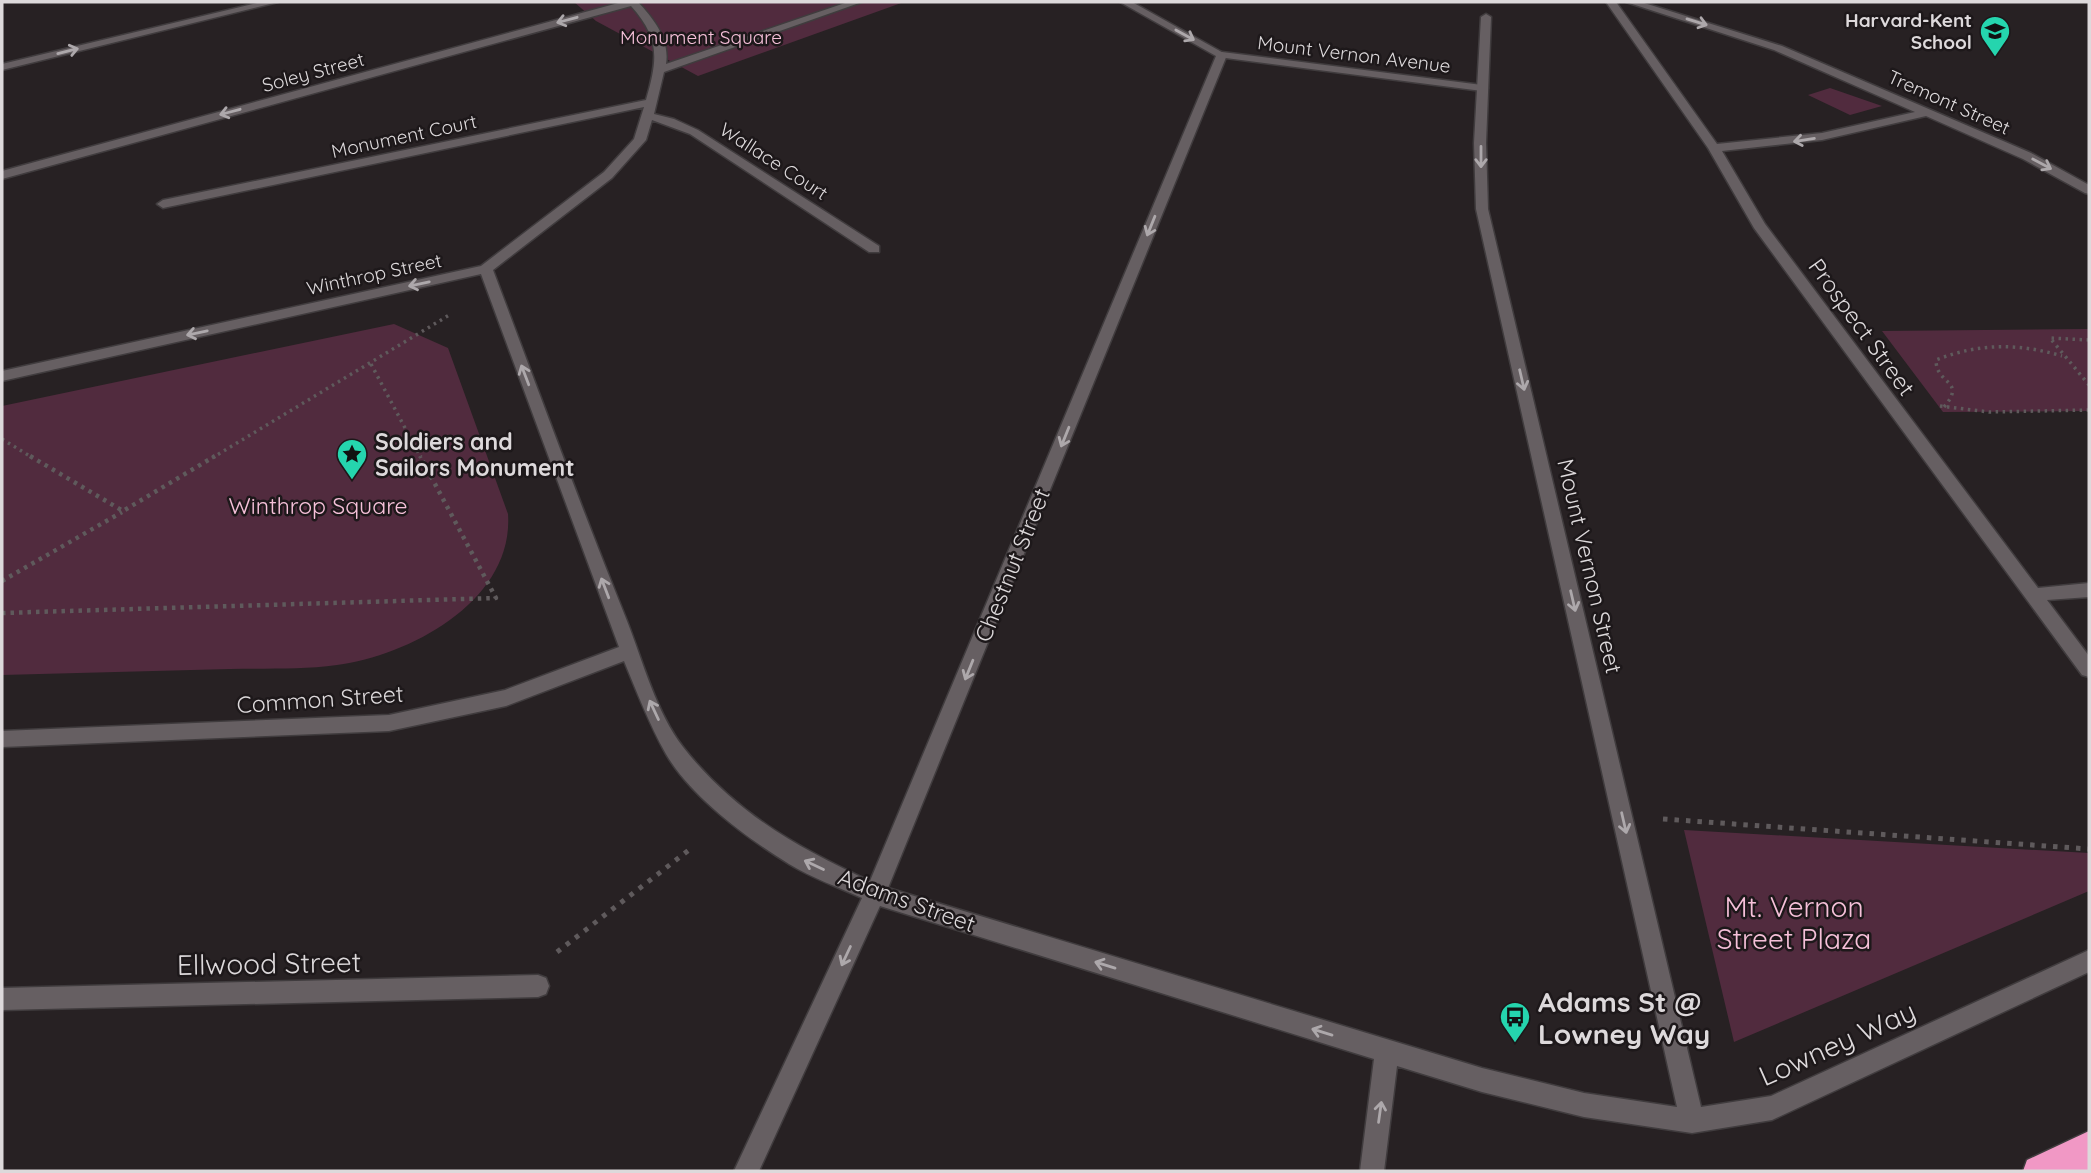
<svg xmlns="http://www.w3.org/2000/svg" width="2091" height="1173" font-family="Quicksand,sans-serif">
<rect width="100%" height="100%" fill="#272123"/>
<path fill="#512b3e" d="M574,2H904L698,76L596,21Z
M1830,88L1882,106L1850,115L1808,95Z
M394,324L448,348L508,514C514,600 411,655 337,665C302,670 265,668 230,669C154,671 78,673 2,675V406Z
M2089,329V411L1943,412L1882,331Z
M1684,830L2089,853V891L1734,1042Z"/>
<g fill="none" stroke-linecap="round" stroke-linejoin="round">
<g stroke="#403c3e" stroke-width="3">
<path id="lane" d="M1222,52L1482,85L1488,88L1482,91L1218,57V53Z"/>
</g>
<g stroke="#403c3e" stroke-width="3">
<path id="street" d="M261,2H278L2,70V64Z
M622,2H638C654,19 670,40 666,64L848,2H862L664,72L654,114L674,119L698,130L879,246V252H869L690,134L652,120L646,140L612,178L493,270C537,387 580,505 627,621C643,662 656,712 683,747C734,812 796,847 870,881L1216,56L1120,2H1132L1227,55L888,888L1482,1068L1584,1093L1677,1107L1476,209L1474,143L1481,17L1486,14L1491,17L1486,143L1488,209L1701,1107L1771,1096L2089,950V972L1772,1120L1692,1133L1584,1117L1482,1092L1397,1066L1384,1171H1360L1374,1059L880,906L759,1171H734L862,898C838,887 812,878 789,864C747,838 691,797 666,754C649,724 637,692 624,661L506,706L389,731L2,747V731L389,715L505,690L619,647L481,274L2,381V371L481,266L604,172L634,139L644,107L163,208L157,204L163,200L646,100C658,59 660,38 631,6L2,179V171Z
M1606,2H1616L1717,144L1822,133L1915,112L1774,50L1626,2H1641L1782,46L2031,153L2089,185V194L2085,193L2023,159L1926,116L1822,140L1722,151L1765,224L2038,588L2089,583V597L2047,600L2089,656V677L2082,675L1754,228L1708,148Z
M538,975L546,978L549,986L546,994L538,997L2,1010V988Z"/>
</g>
<g stroke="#403c3e" stroke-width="3">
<path id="highway" d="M2089,1131V1171H2023L2027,1160Z"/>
</g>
<path stroke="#5f5a5c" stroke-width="3.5" stroke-dasharray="2.5 4.5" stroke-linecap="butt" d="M2089,340L2050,338L2089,385
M371,364L421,458
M1940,406L1989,412L2089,410
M1944,407C1967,380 1936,385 1936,360C1979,343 2018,343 2062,356
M2,439L33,458
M212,458L451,314"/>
<path stroke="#5f5a5c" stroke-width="4.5" stroke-dasharray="3.5 5" stroke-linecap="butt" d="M30,456L123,511L215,456
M2,581L122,512
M2,613L496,598L420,456"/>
<path stroke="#5f5a5c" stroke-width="5" stroke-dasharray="4.5 7" stroke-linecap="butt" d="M1663,819L2089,849
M557,952L689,850"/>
<use href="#lane" fill="#665f62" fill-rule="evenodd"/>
<use href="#street" fill="#665f62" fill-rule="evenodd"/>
<use href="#highway" fill="#f198c5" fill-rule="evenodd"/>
</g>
<defs><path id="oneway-shaft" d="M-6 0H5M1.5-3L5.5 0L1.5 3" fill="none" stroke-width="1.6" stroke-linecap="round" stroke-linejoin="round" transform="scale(1.75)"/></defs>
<g stroke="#ada8ab">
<use href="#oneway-shaft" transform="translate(567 20) rotate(165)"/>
<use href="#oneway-shaft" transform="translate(1697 22) rotate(17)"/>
<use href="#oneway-shaft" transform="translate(1185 35) rotate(29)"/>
<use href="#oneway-shaft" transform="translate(68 51) rotate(-14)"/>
<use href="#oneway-shaft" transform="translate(230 112) rotate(165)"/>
<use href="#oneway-shaft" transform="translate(1804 140) rotate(171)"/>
<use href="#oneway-shaft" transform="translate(1481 157) rotate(90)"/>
<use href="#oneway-shaft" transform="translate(2042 164) rotate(28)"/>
<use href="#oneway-shaft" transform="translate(1151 226) rotate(112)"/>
<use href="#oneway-shaft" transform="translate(419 284) rotate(168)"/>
<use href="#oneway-shaft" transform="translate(197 333) rotate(168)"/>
<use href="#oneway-shaft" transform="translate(525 375) rotate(-111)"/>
<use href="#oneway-shaft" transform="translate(1522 380) rotate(77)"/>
<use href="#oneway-shaft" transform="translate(1065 437) rotate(112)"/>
<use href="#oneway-shaft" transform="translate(605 588) rotate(-111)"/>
<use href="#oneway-shaft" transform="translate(1573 601) rotate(77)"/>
<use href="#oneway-shaft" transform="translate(969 670) rotate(112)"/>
<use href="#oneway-shaft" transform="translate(654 710) rotate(-115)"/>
<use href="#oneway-shaft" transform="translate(1624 823) rotate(77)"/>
<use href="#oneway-shaft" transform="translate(814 865) rotate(-155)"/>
<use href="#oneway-shaft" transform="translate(846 956) rotate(115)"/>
<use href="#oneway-shaft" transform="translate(1105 965) rotate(-163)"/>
<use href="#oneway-shaft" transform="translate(1322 1032) rotate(-163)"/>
<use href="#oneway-shaft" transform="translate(1380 1112) rotate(-82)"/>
</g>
<defs>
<g id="school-pin" transform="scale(1.575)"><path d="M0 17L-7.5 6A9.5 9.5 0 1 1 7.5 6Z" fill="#25d5ae" stroke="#1d181a"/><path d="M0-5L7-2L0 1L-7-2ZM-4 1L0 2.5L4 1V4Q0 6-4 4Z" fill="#111"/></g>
<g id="sight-pin" transform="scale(1.575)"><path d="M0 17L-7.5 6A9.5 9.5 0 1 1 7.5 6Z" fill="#25d5ae" stroke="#1d181a"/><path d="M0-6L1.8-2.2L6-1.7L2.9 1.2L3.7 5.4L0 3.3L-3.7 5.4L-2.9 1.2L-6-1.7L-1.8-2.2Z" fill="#111"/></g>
<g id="bus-pin" transform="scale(1.575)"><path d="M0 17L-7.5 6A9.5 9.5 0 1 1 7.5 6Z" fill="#25d5ae" stroke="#1d181a"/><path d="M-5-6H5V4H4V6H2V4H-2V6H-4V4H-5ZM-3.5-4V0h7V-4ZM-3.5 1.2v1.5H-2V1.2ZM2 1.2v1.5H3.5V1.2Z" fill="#111"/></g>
</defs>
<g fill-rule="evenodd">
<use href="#school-pin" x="1995" y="31"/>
<use href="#sight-pin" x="352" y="454"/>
<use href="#bus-pin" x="1515" y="1017"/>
</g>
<g text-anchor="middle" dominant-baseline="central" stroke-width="5" stroke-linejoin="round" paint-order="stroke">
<g font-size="19" font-weight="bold" fill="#ddd9db" stroke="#1d181a" text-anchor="end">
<text x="1972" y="20">Harvard-Kent<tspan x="1972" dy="22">School</tspan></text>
</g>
<g font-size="19" fill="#f6c0d9" stroke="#1d181a">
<text x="701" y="37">Monument Square</text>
</g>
<g font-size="19" fill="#ddd9db" stroke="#1d181a">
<text transform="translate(1354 54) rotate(7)">Mount Vernon Avenue</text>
<text transform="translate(313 72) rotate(-15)">Soley Street</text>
<text transform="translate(1949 102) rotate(24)">Tremont Street</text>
<text transform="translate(404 136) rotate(-12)">Monument Court</text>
<text transform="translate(774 161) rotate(33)">Wallace Court</text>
<text transform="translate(374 274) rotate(-12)">Winthrop Street</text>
</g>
<g font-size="23" fill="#ddd9db" stroke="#1d181a">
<text transform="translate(1862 327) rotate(54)">Prospect Street</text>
<text transform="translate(1012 565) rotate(-68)">Chestnut Street</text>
<text transform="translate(1590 566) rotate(77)">Mount Vernon Street</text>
<text transform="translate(320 699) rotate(-4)">Common Street</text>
<text transform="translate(907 900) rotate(20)">Adams Street</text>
</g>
<g font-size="23" font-weight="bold" fill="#ddd9db" stroke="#1d181a" text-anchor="start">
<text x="375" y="441">Soldiers and<tspan x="375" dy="26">Sailors Monument</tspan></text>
</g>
<g font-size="23" fill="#f6c0d9" stroke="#1d181a">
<text x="318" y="505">Winthrop Square</text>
</g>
<g font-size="28" fill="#f6c0d9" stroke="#1d181a">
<text x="1794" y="906">Mt. Vernon<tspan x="1794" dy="32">Street Plaza</tspan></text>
</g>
<g font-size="28" fill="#ddd9db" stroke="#1d181a">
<text transform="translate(269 963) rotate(-1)">Ellwood Street</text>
<text transform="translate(1837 1043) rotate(-24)">Lowney Way</text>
</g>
<g font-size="28" font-weight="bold" fill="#ddd9db" stroke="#1d181a" text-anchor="start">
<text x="1538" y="1001">Adams St @<tspan x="1538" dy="32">Lowney Way</tspan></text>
</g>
</g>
<rect width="2091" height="1173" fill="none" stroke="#ddd9db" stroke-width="7"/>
</svg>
